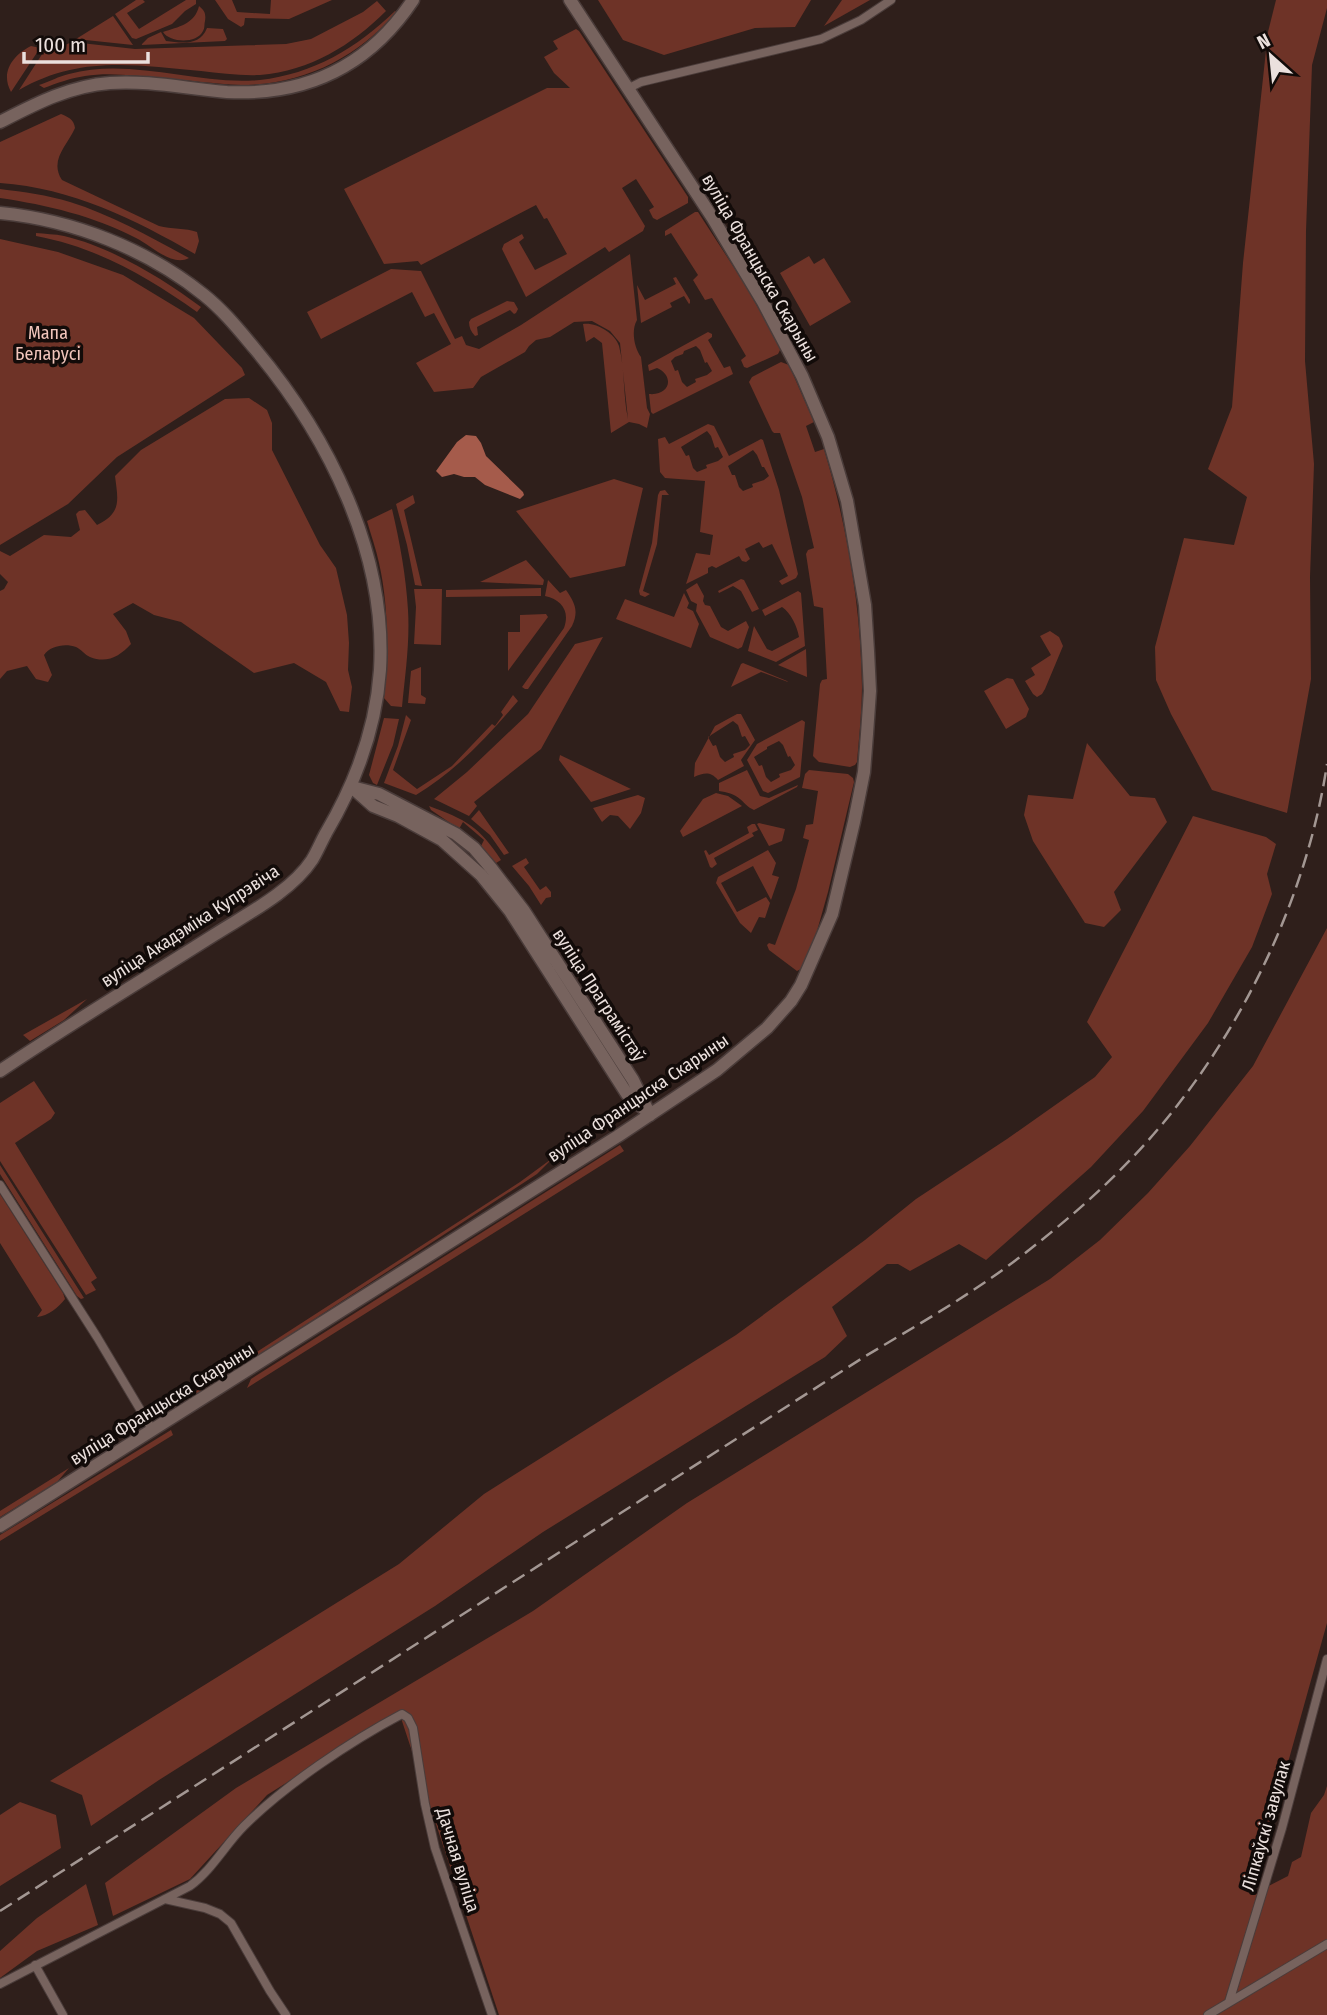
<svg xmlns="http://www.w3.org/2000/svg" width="1327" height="2015" font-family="'Fira Sans Condensed',sans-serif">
<rect width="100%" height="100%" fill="#2f1f1b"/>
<path fill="#6e3327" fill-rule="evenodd" d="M136,0H143L145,2L127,13L139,29L186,0H196V4L185,11L172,24L136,39L132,38L115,14Z
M215,0H232L237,12L270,14L271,0H332L289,19L245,18L244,25L241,27L228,19Z
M598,0H811L795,27L755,28L664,55L623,40Z
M842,0H870L824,26Z
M1276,0H1327V8L1312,65L1306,231L1305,361L1314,464L1310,577L1311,679L1287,813L1212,790L1171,714L1156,680L1155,647L1184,538L1234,545L1247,497L1208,469L1232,407L1243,263L1268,32Z
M377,1L386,11C352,45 310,71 260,75C241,76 220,73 201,71C135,65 79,55 19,90L46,48H58L72,42L135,49L286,44L311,39L363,12Z
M199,6C205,11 206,14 205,21C204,25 205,28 203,31C197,44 170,43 163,32C178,27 195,24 199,6Z
M395,11L396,12C358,58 302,85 241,85C214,84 187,80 161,78C136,76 110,72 85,76C71,78 57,83 44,88L39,85C49,82 59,76 69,74C132,57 197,86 260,80C313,74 357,48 395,11Z
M113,16L133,45L76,39Z
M207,28L223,29L227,39L225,41L141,45L148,38L161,32L166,41C182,43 200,46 207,28Z
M576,29L579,31L688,197V203L657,220L653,218L649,210L654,207L636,179L622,188L645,226L643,231L609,252L605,247L526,297L502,249L504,244L522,234L524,238L519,242L535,270L567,254L547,218L544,219L536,205L421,265L418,261L384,264L344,189L547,88H570L554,73L544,57L558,49L553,41Z
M31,46L40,48L11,92C0,72 13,55 31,46Z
M61,114C68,117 74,119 75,128C67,146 49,160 62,180L159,226C171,229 186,228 197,232L199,241L195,254C134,219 72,188 0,183V142Z
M0,189C24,192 47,195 70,202C112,215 150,237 189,258C172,267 152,246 136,238C94,216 47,205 0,198Z
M695,212H698L744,283L781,348L778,354L747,368L744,367L741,360L746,356L712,298L705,300L693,280L698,275L671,233L665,236V231Z
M36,233C45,234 55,234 64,236C111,247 162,278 201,307L197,312C148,277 96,247 36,236Z
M0,239L58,252L123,275L194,318L242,368L245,375L117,457L68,504L0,545Z
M630,254L637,320C631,330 634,348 641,357L647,408L650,414L647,428L639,424L629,422L611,433L602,343L594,337L586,342L583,324C596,322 615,333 619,346C625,369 623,396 628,419L620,343L610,331L592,321L574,322L550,337L536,340L529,346L525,352L481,377L473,388L434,392L416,363L451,344L434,313L425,317L412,292L321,339L307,312L391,269L421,271L455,339L462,336L466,345L479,349L521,325Z
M809,256L814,264L824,258L851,302L810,326L780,273Z
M676,277L690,300V303L689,304L684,296L670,303L672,307L641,323L637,285L645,300L676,284L673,278Z
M507,301L514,302L518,309L516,313L514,314L510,310L477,327L478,335L475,336C471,332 469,327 469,322L471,319Z
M708,332L712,334V337L708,340L724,368L730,366L733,374L653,414L651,412L649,394C670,396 675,376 657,368L649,371L648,365ZM696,346L700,350L705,363L707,362L712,371L707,375L695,379L696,382L687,387L682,382L678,370L675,371L671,361L675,357L683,354L684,351Z
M781,362L789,365L814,422L806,426L815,452L824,449C847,526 861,606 862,687C862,712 859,737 857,762L855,765L850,767L819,762L813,756L820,684L822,680L827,679L823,608L814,606L806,554L808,550L814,548L802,497L780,433H774L772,431L749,382L752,377Z
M249,398L267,410L272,423V450L320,545L336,568L347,615L349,643L348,670L352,687L349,712L340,711L326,682L294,663L254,673L181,622L154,615L133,603L113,614L126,631L131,644C120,656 107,664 90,657C85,655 81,649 76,647C65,643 50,646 44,655L52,675L48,682L36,679L27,666L7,671L0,679V591L4,589L8,582L0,574V551L10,556L44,535L71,537L80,530L76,514L79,511L85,510L97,525C122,513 118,500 115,476L141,450L225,399Z
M708,424L714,426L729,456L761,439L763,440L779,490L798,574L796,578L782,585L779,581L788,576L772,544L763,548L759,542L745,549L750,559L746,562L742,561L739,556L716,568L712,566L708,568V573L686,584L696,553L710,555L713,535L700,532L705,481L665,478L660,472L658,439L665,437L669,444ZM707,431L711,436L715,448L718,447L723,457L718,461L706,465L707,468L697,472L693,468L689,455L686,456L681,447ZM753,450L757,455L762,467H764L769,476L764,480L752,484L753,487L743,491L739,487L735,475H732L728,466Z
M614,479L643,488L625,566L570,578L516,511Z
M665,490L669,495H662L657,544L643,591L650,594L645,597L640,595L639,591L652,543L658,495L660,491Z
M413,495L415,503L404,510L422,586L415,585L407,545L396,504Z
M392,509C400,543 406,576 408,610C410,643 405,675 402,707L391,706L384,698C388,653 389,607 379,563C376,549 371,535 367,521Z
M526,560L544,580L543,585L480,582Z
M741,579L744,580L759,609L752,612L741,591L733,586L719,593L718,591Z
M548,580L560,593L566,590C575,603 579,611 572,626L528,689H525L522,687L564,628C570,611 562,600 545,596Z
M697,583L704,596L703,601L705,605L710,606L721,627L728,631L746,621L749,627L742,647L738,649L710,637L696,611L697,604L691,601L686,590Z
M541,588V596L446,597V590Z
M414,589H442L441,645L414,644L416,607Z
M798,591L801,593L805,646L776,662L748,651L754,626L767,649L772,651L799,637C797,626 791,613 782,607L765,616L762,610Z
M684,593L689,603L687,608L693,611L699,624L691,648L616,619L625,599L674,617Z
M546,614L548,617L508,671V632H520V615Z
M1050,631L1059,637L1063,646L1045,689L1042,694L1037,697L1033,694L1025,681L1035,675L1031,668L1051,655L1040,636Z
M603,637L541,749L474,802L477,806L469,816L434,799L467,772L528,714L575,644Z
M806,649L807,677L778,665Z
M743,663L787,681L788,682L761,672L731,687L741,664Z
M421,667V695L426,698L425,704L408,703L411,671Z
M1007,678L1013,679L1029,709L1026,717L1006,729L984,691Z
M513,695L518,701C488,736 456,771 416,795L384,783L398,746L406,715L411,720L393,770L417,789L452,766L492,724L495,726L503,715L501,712Z
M737,714H741L755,740L741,760L744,766L718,780C710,771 704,773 694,777L695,763L715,726ZM733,721L738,725L742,737L745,736L750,745L745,750L733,754L734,757L725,762L720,757L716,745L713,746L708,737Z
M384,718L399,719L393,745L377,785L373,783L369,775Z
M802,720L805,722L800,777L768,793L763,791L747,760L757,744ZM779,741L783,745L788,757L790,756L795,765L791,770L779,774L780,777L771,782L766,777L762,765L759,766L754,757L767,749V747Z
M1087,743L1130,796L1155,798L1167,822L1114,892L1121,910L1104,927L1085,923L1033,841L1024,815L1028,795L1073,799Z
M560,755L631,789L591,802L559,760Z
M747,770L760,796L769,798L798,785L797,787L754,810C747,807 746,804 740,799C734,794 727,792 719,791V783Z
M809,770L848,774L853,778L854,782L828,892L817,931L801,969L797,971L769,950L767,945L769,943L775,945L796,889L809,840L803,838L806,825L813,824L818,791L802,788L805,774Z
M716,793L728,796L742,806L683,837L680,831L703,799Z
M638,795L645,798L641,813L630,829L618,816L610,815L602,822L593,808Z
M429,806C465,819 480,827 501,860L496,863L481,846L484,840L463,822L459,829L431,810Z
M479,810L509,853L504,855L490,835L471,819Z
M1193,816L1266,837L1276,844L1267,874L1272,894L1252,947L1208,1023L1143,1111L1091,1167L986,1260L959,1244L910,1271L898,1264H887L832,1307L847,1336L825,1357L543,1532L435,1606L159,1780L91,1826L82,1795L50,1781L399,1564L484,1494L736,1335L865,1240L916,1199L1007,1139L1095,1077L1112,1057L1087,1022Z
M759,823L785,829L782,841L769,846L757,824Z
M752,824H755L758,830L752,833L754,836L714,858L717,864L712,868L710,867L704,851L706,850L709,855L749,833L747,827Z
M768,850L776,863L772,875L779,877L771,900L753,866L721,883L737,912L766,897L770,903L765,918L759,917L751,933L740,923L716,883L718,877Z
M526,858L529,863L524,867L540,890L546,886L551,892V897L546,898L541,905L529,886L512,866Z
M1327,928V1623L1251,1895L1288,1876L1292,1862L1301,1857L1311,1813L1324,1795L1327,1786V2015H499L399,1712L267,1795L190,1879L113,1916L105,1883L236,1788L533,1611L687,1503L1050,1279L1100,1240L1148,1193L1190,1146L1253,1066Z
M87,999L64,1020L30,1041L23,1035Z
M34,1081L55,1113L51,1119L15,1143L97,1278L91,1282L96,1290L86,1295L0,1161V1103Z
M620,1145L624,1151L247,1388L251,1379Z
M554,1157L537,1174L170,1413L167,1410L520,1182Z
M0,1165L84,1298L81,1299L77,1296L0,1174Z
M0,1194L63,1293L65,1299C59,1307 48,1316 37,1317L42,1310L0,1243Z
M171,1430L173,1435L0,1541V1535Z
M69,1468L57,1482L0,1517V1511Z
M20,1802L56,1815L61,1848L0,1886V1815Z
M86,1884L98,1925L37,1951L0,1978V1951L37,1918Z"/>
<path fill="#a55b4b" d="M466,435L476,436L481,443L486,456L523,492L524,495L520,499L485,485L475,477H464L454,474L442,477L436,471L457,442Z"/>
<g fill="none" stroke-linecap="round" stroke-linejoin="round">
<g stroke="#4a3c3a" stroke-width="10">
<path id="street" d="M629,88L641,82L821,39L861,20L891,0
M0,1185L97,1337L153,1431
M165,1899L205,1908L220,1914L231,1923L270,1991L286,2015
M35,1965L63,2015
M0,1984L190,1886C212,1870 225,1845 244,1826C285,1785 351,1741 402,1714L408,1718L413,1728L425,1804L435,1848L492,2015
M1229,2002L1282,1828L1327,1659
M1208,2015L1327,1944"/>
</g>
<g stroke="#4a3c3a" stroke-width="15">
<path id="secondary" d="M0,122C35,104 69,86 110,83C148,80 188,89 227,92C306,96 369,66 413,0
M0,213C73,220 147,249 204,295C224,311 239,330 255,349C328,436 387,553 380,670C376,729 356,782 326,833C321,842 317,852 312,860C291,892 245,915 214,935C143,980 70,1024 0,1071
M352,787L379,794L456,834L474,848L491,868L524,911L633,1080L650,1115
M355,790L373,806L398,816L442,840L481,875L510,911L627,1094L644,1109
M0,1526L618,1136L717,1070L767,1028L791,1001L801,985L832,914L854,822L864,772L867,734L870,691L868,651L865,605L847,501L828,437L802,376L763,302L712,217L570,0"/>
</g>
<use href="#street" stroke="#77635e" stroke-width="8"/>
<use href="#secondary" stroke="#77635e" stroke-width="12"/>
<path stroke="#a39793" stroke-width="2.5" stroke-dasharray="14 7" stroke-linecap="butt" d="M0,1911L864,1357C914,1327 970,1295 1016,1260C1070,1219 1121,1174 1164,1122C1246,1023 1308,892 1327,764"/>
</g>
<g text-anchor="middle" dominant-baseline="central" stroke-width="7" stroke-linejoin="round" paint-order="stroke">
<g font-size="18" fill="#ebe0dd" stroke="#120b09">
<text transform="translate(760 268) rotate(60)">вуліца Францыска Скарыны</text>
<text transform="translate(190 926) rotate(-33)">вуліца Акадэміка Купрэвіча</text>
<text transform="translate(599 995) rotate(57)">вуліца Праграмістаў</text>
<text transform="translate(638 1098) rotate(-34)">вуліца Францыска Скарыны</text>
<text transform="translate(162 1404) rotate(-32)">вуліца Францыска Скарыны</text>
<text transform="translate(1266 1826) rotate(-74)">Ліпкаўскі завулак</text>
<text transform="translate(458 1860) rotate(73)">Дачная вуліца</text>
</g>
<g font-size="18" fill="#f1c5bb" stroke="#120b09">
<text x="48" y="333">Мапа<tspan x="48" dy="21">Беларусі</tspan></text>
</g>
</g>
<g transform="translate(1271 56) rotate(333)" stroke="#120b09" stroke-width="5" paint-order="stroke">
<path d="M0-5L12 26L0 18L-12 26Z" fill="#ebe0dd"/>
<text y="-10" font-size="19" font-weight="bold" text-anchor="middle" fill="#ebe0dd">N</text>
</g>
<path d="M24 52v10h124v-10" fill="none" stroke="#ebe0dd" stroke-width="3.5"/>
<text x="35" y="52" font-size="21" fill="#ebe0dd" stroke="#120b09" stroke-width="5" paint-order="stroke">100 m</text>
</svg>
